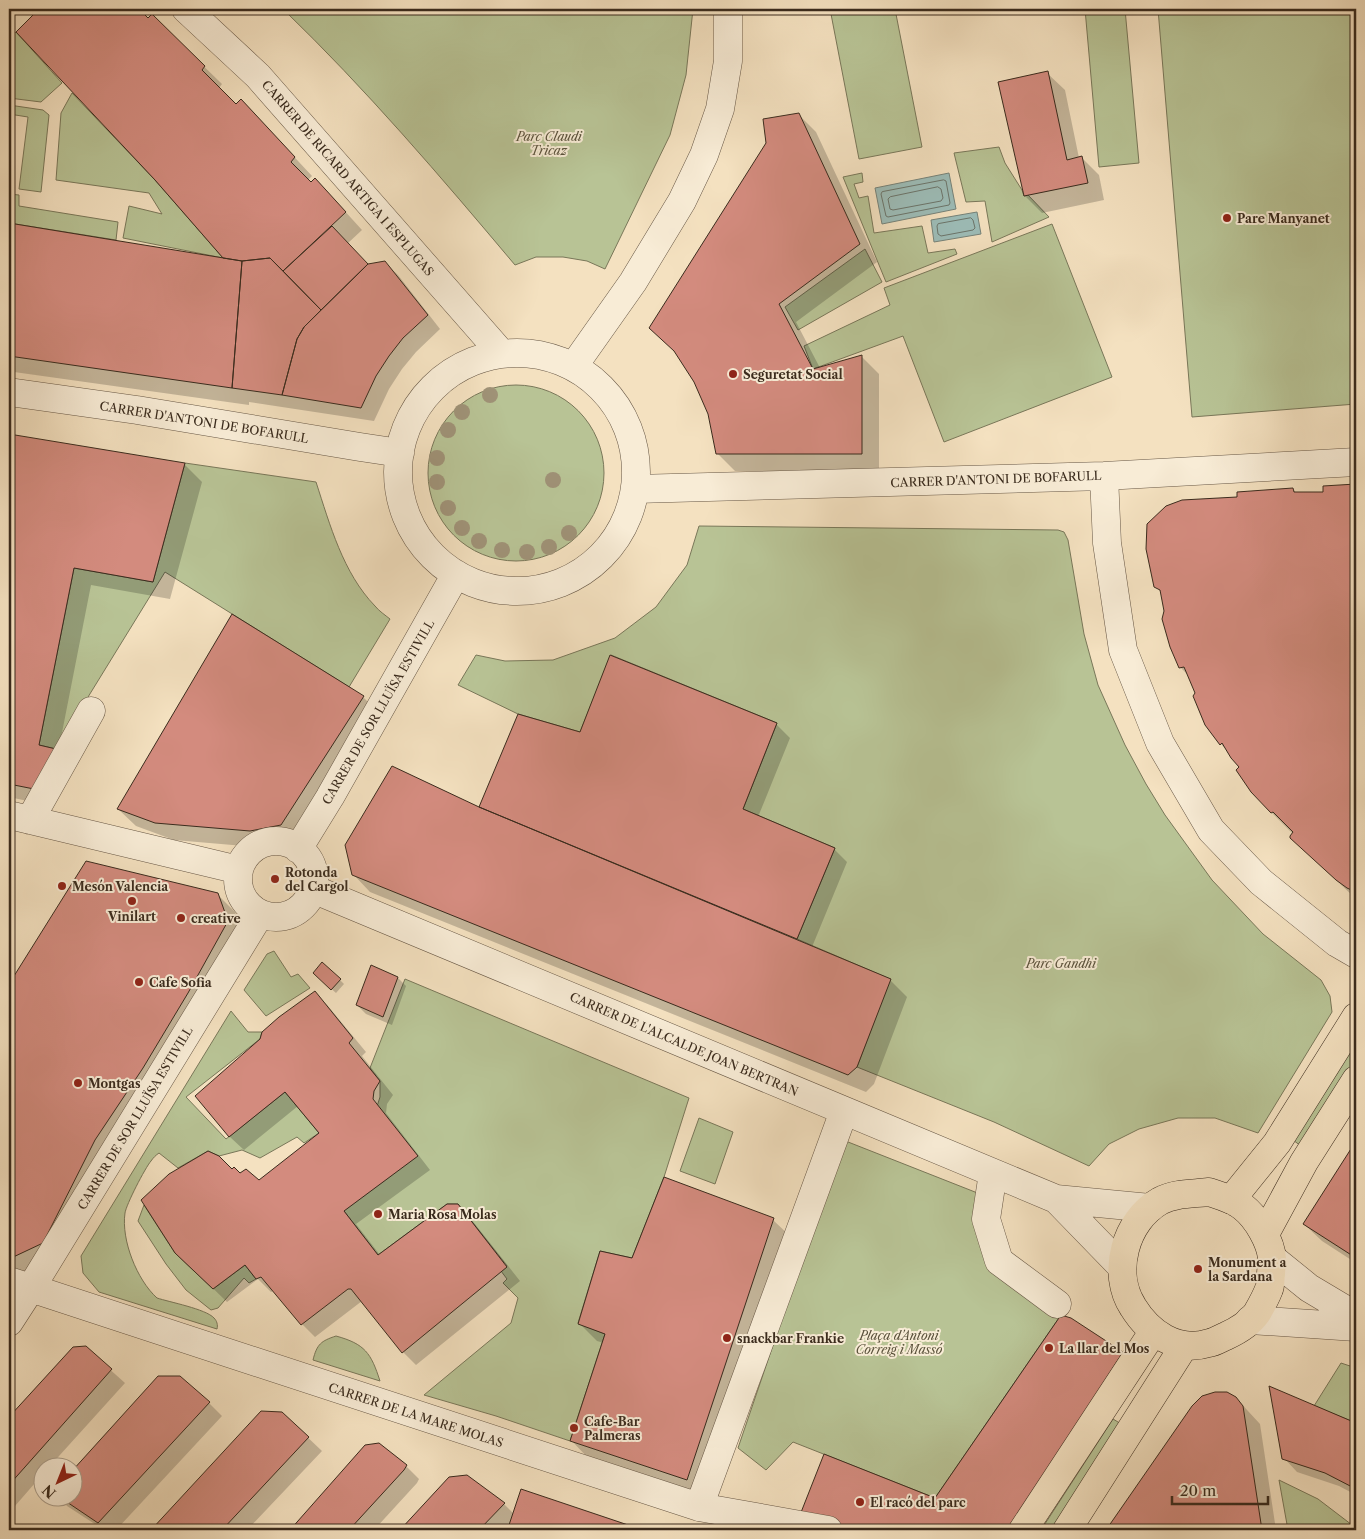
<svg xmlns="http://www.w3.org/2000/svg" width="1365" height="1539" font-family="'Libre Caslon Text',serif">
<rect width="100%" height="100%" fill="#f4e1c0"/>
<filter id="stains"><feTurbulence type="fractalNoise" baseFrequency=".004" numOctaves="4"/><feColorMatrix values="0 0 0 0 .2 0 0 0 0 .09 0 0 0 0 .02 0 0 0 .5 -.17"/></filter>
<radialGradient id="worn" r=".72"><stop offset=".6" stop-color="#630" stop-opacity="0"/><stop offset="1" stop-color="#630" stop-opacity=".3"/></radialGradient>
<path fill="#b8c395" stroke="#797759" d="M283,9H693L686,75L670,135L605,269L587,261L563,257H536L515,265C441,177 366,89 283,9Z
M858,9H895L922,147L859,159L831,14Z
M1085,9H1125L1139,163L1099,167Z
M1158,9H1356V404L1192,417Z
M16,32L62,83L41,102L9,98V39Z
M72,93L155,180L223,258L123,238L129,206L162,214L149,193L56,180L61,113Z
M9,105L43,110L49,115L41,192L19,189L28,117L9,114Z
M999,147L1005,163L1022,190L1024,196L1028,195L1049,217L992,242L985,201L966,202L954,153Z
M862,173L863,182L854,184L859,198L868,196L874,233L922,226L928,253L955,249L957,254L886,282L843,177Z
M9,194L19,195V206L118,222L116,240L9,223Z
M1052,224L1112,377L944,442L903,336L813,369L804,346L890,305L884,288Z
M865,249L882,282L798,330L785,307Z
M428 473a88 88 0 1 1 176 0a88 88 0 1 1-176 0Z
M185,463L316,482C330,525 343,573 375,606C379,611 385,615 390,619L349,687L165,572L56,749L39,745L74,568L153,582Z
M699,526L1058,530L1064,532L1068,540L1084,634L1098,685L1125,745L1146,784L1165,815L1212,880L1263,934L1321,980L1330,996L1332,1012L1258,1133L1215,1118H1178L1139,1129L1109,1144L1089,1166L994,1122L857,1067L890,979L797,939L835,848L743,809L777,723L611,655L580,732L518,714L458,685L476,655L505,661L553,660L615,638L656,607L687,565Z
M274,951L291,977L298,974L310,988L266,1016L244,990L267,954Z
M405,979L689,1098L664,1177L632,1258L600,1251L578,1323L605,1334L570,1441L496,1416L424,1395L511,1323L518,1298L503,1283L507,1279L501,1271L507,1266L458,1204H447L378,1255L344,1211L380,1097V1081L370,1068Z
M231,1011L248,1032H262L260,1039L186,1097L226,1139L285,1092L319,1133L304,1143L297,1137L260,1158L242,1150L219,1156L208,1151L178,1168L159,1153C156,1155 153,1158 151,1161C145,1168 126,1205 125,1213C121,1240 137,1280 157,1298C169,1302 206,1309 214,1318C217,1321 218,1325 217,1329L99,1292L83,1273L81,1256Z
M1356,1040V1061L1301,1146L1293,1140Z
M699,1118L733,1132L715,1184L680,1171Z
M843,1140L975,1192L980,1196L977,1231L1061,1315L935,1498L793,1442L766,1470L738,1448Z
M144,1205L175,1253L213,1289L245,1265L256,1279L249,1283L244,1278L218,1308L211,1310L186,1290L166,1264L138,1221Z
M336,1336C365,1344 371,1353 380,1381L313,1360C317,1344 321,1341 336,1336Z
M1341,1363L1356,1368V1423L1314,1406Z
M1113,1419L1123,1425L1054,1530H1041Z
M1279,1480L1318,1499L1356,1528V1530H1288Z"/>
<path fill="#9cbcb7" stroke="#758279" d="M949,173L956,209L882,224L875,188Z
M977,212L981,234L934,242L931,220Z"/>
<path fill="#0003" d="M29,9H143L145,11L143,14L148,19L152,16L222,84L219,88L236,105L258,118L312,176L308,180L332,197L362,230L347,244L368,266L384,262L398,275L440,329L416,352L402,369L389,389L374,421L249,402V405L14,372L9,366V288L10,282H9V225L227,259Z
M1047,73L1065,90L1079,158L1081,157L1099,175L1104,200L1042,213L1025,196Z
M798,114L816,132L877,262L796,322L820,368L862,357L879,374V471H735L717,453L768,143Z
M9,435L185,465L202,482L170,599L91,585L58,753L51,806L9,797Z
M1356,485V899L1292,838L1293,834L1272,813L1241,767L1221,744L1206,724L1196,694L1189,676L1180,667L1162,593L1155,586L1238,498L1293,489L1297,494L1324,493L1325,487Z
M232,615L363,697L381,715L298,842L268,848L174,840L136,826L118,809Z
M611,657L777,725L790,738L758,817L834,849L847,862L812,947L890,980L907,997L874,1084L866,1092L370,892L353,874L479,809L518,715L581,733Z
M87,863L217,894L235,912L245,939L27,1276L9,1270V986Z
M323,963L344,984L336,993L314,973Z
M398,978L406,986L392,1025L366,1014L357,1005Z
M315,993L328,1006L366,1052L362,1056L393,1095L387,1104L386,1113L430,1170L356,1224L380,1255L457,1205L471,1219L520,1281L416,1365L403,1352L362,1301L315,1337L302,1324L273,1291L271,1292L258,1279L227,1302L190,1266L232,1171L259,1182L320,1133L298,1106L244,1150L230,1137L197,1096Z
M1356,1143V1263L1322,1241L1304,1224Z
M773,1220L791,1237L704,1496L588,1458L571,1440L604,1343L597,1341L579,1323L633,1260Z
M74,1348H86L125,1383L50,1466H42V1475L15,1506H9V1419Z
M1122,1353L1139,1370L1039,1530H811L936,1499Z
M1271,1388L1356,1424V1495L1339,1486L1297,1472L1284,1458Z
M1236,1398L1260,1424L1276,1530H1108L1193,1407Z
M209,1403L222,1416L116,1530H104L67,1506L58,1496H72Z
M282,1413L322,1451L247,1530H153Z
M366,1446L406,1466L419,1479L417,1483L374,1530H292Z
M450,1478L504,1504L514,1514L522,1491L639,1530H516L510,1524L505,1530H402Z"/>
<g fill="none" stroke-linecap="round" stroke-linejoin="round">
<path stroke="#6b746a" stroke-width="1" d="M944,180L946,181L950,203L949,205L888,217L886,216L881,194L882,192Z
M938,187L941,189L943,198L941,201L893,210L890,209L888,199L890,197Z
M971,218L973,220L975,228L973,230L941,236L938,234L937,226L938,224Z"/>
</g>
<path fill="#d38b7e" stroke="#3a2b1d" d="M39,9H139L148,18L152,14L205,66L202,70L236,104L241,99L295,157L291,162L311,182L315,178L346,212L283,271L270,258L242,261L223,258L155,180L16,32Z
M1048,71L1067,160L1082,156L1088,183L1024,196L998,82Z
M799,113L860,244L779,304L813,369L862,355V454H716L708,414L694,382L674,351L649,328L766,143L763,119Z
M9,223L242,261L232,388L9,356V281L11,267H9Z
M332,226L368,264L321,310L283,271Z
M270,258L321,310L304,327L297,339L282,395L232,388L242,261Z
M385,261L428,315L403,338L389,356L376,376L361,408L282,395L297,339L304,327L368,264Z
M9,434L185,463L153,582L74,568L39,745L56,749L34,789L9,784Z
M1356,484V892L1347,888L1336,880L1290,838V836L1293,832L1273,812L1271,813L1251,792L1236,770L1239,767L1231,758L1222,743L1220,745L1205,725L1193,696L1195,693L1184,667L1179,668L1170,647L1162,619L1164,611L1160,590L1154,587L1146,549L1147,524L1166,506L1182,500L1237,497V492L1293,488L1294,492H1323V486Z
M232,614L364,696L281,825L250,831L155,823L117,809Z
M610,655L777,723L743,809L835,848L797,939L479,807L518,714L580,732Z
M392,766L479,807L891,979L857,1067L848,1075L352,875L345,845Z
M86,861L218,893L228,921L188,993L143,1068L95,1140L43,1243L9,1259V984Z
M322,962L341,979L331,990L313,973Z
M371,965L398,977L383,1017L356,1005Z
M315,991L353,1038L349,1043L380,1081L374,1091L373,1099L418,1156L344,1211L378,1255L447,1204H458L507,1267L402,1353L351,1289H348L301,1325L261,1277L256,1279L245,1265L213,1289L175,1253L141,1200L169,1174L208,1151L219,1156L232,1169L234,1167L240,1173L246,1169L259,1180L319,1133L285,1092L229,1137L195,1096L260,1039L262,1032L279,1017Z
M1356,1141V1258L1303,1224Z
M664,1177L774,1218L687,1480L570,1441L605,1334L578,1324L600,1251L632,1258Z
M1061,1315L1071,1318L1123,1352L1010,1530H831L798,1520L824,1454L935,1498Z
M86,1346L112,1369L9,1485V1417L73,1347Z
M158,1376H180L210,1402L98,1523L58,1496H72V1471Z
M1269,1386L1356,1423V1489L1325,1473L1282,1459Z
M1215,1392H1227L1236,1397L1243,1406L1262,1530H1106L1192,1406L1202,1396Z
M261,1411L282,1412L309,1437L222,1530H151Z
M379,1443L407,1465L404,1470L349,1530H290L365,1445Z
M467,1475L505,1503L479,1530H400L449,1477Z
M521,1489L643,1530H523L509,1525Z"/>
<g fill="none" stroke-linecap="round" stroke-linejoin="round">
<g stroke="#685846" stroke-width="29">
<path id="minor" d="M186,9L258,76L502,354
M398 472a119 119 0 1 1 238 0a119 119 0 1 1-238 0Z
M573,367L633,282L682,201L704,155L720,109L728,61V9
M9,392L137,410L360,447L400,453
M1104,476L1107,543L1123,650L1160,743L1211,830L1261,882L1337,943L1356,954
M635,489L1104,476L1356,462
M9,815L239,870
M30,820L91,711
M238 879a38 38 0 1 1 76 0a38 38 0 1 1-76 0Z
M298,849L330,797L456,574
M313,889L1056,1199L1150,1208
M993,1173L986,1219L999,1261L1057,1304
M1056,1199L1122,1267
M1272,1258L1309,1288L1356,1316
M9,1281L699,1507L828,1530
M1250,1320L1356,1327
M9,1322L31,1288L260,914
M699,1507L844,1111"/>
</g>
<g stroke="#3a2b1d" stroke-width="29">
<path id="major" d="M1209,1192C1221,1196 1233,1199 1243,1207C1257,1218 1271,1242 1272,1259C1272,1264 1271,1270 1271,1274C1270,1279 1271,1285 1269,1289C1266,1297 1261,1306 1257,1313C1250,1323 1237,1331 1226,1336C1221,1338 1215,1342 1209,1343C1177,1353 1149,1333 1133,1307C1111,1273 1125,1221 1160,1201C1175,1193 1192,1194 1209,1192Z
M1231,1200L1277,1143L1356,1017
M1265,1234L1304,1162L1356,1080
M1023,1530L1153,1332
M1067,1530L1184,1346"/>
</g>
<use href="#minor" stroke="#f8ecd6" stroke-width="28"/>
<use href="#major" stroke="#f4e1c0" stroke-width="28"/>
</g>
<g fill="#9f9277">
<circle cx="490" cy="395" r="8"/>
<circle cx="462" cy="412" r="8"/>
<circle cx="448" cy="430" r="8"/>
<circle cx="437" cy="458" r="8"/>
<circle cx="553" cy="480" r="8"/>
<circle cx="437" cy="482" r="8"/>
<circle cx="448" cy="508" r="8"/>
<circle cx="462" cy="528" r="8"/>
<circle cx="569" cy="533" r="8"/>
<circle cx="479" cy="541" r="8"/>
<circle cx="549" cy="547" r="8"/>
<circle cx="502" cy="550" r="8"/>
<circle cx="527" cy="552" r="8"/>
</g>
<g fill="#8f2418" stroke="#f8ecd6" stroke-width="2">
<circle cx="1227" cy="218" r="5"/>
<circle cx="733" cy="374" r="5"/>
<circle cx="275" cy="879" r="5"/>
<circle cx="62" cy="886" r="5"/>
<circle cx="132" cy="901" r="5"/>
<circle cx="181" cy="918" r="5"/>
<circle cx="139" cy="982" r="5"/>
<circle cx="78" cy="1083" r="5"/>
<circle cx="378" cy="1214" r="5"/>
<circle cx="1198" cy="1269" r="5"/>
<circle cx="727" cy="1338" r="5"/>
<circle cx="1049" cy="1348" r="5"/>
<circle cx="574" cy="1428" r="5"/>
<circle cx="860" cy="1502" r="5"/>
</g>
<g text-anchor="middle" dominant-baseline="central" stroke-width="4" stroke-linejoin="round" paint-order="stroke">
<g font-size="12" font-style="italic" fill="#5a513b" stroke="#f8ecd6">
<text x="549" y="136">Parc Claudi<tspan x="549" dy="14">Tricaz</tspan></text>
<text x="1061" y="963">Parc Gandhi</text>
<text x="899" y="1335">Plaça d'Antoni<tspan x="899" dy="14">Correig i Massó</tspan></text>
</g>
<g font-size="12" fill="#3a2b1d" stroke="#f8ecd6">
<text transform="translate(348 178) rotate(49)">CARRER DE RICARD ARTIGA I ESPLUGAS</text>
<text transform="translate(204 422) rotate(9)">CARRER D'ANTONI DE BOFARULL</text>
<text transform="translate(996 479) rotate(-2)">CARRER D'ANTONI DE BOFARULL</text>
<text transform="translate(378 712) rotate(-60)">CARRER DE SOR LLUÏSA ESTIVILL</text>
<text transform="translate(684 1044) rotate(23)">CARRER DE L'ALCALDE JOAN BERTRAN</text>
<text transform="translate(135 1118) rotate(-59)">CARRER DE SOR LLUÏSA ESTIVILL</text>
<text transform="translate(416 1415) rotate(18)">CARRER DE LA MARE MOLAS</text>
</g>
<g font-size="12" font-weight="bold" fill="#3a2b1d" stroke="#f8ecd6" text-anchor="start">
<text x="1237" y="218">Pare Manyanet</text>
<text x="743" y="374">Seguretat Social</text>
<text x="285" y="872">Rotonda<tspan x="285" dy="14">del Cargol</tspan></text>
<text x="72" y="886">Mesón Valencia</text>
<text x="132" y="916" text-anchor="middle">Vinilart</text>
<text x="191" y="918">creative</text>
<text x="149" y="982">Cafe Sofia</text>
<text x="88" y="1083">Montgas</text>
<text x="388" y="1214">Maria Rosa Molas</text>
<text x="1208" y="1262">Monument a<tspan x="1208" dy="14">la Sardana</tspan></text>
<text x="737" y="1338">snackbar Frankie</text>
<text x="1059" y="1348">La llar del Mos</text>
<text x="584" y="1421">Cafe-Bar<tspan x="584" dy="14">Palmeras</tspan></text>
<text x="870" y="1502">El racó del parc</text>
</g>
</g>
<rect width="1365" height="1539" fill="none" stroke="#f4e1c0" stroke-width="30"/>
<rect x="10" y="10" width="1345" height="1519" fill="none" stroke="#3a2b1d" stroke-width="2.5"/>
<rect x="15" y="15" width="1335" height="1509" fill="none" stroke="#3a2b1d"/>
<g transform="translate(58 1482) rotate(223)"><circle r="24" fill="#f8ecd6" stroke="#ac9f8c"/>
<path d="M0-4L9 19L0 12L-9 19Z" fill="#8f2418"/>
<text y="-8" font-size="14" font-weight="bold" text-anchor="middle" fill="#3a2b1d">N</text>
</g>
<path d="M1172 1496v8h96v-8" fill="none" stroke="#3a2b1d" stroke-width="2.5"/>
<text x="1180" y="1496" font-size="15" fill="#3a2b1d" stroke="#f8ecd6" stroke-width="4" paint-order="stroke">20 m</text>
<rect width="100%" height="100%" filter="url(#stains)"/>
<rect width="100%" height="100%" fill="url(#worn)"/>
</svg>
